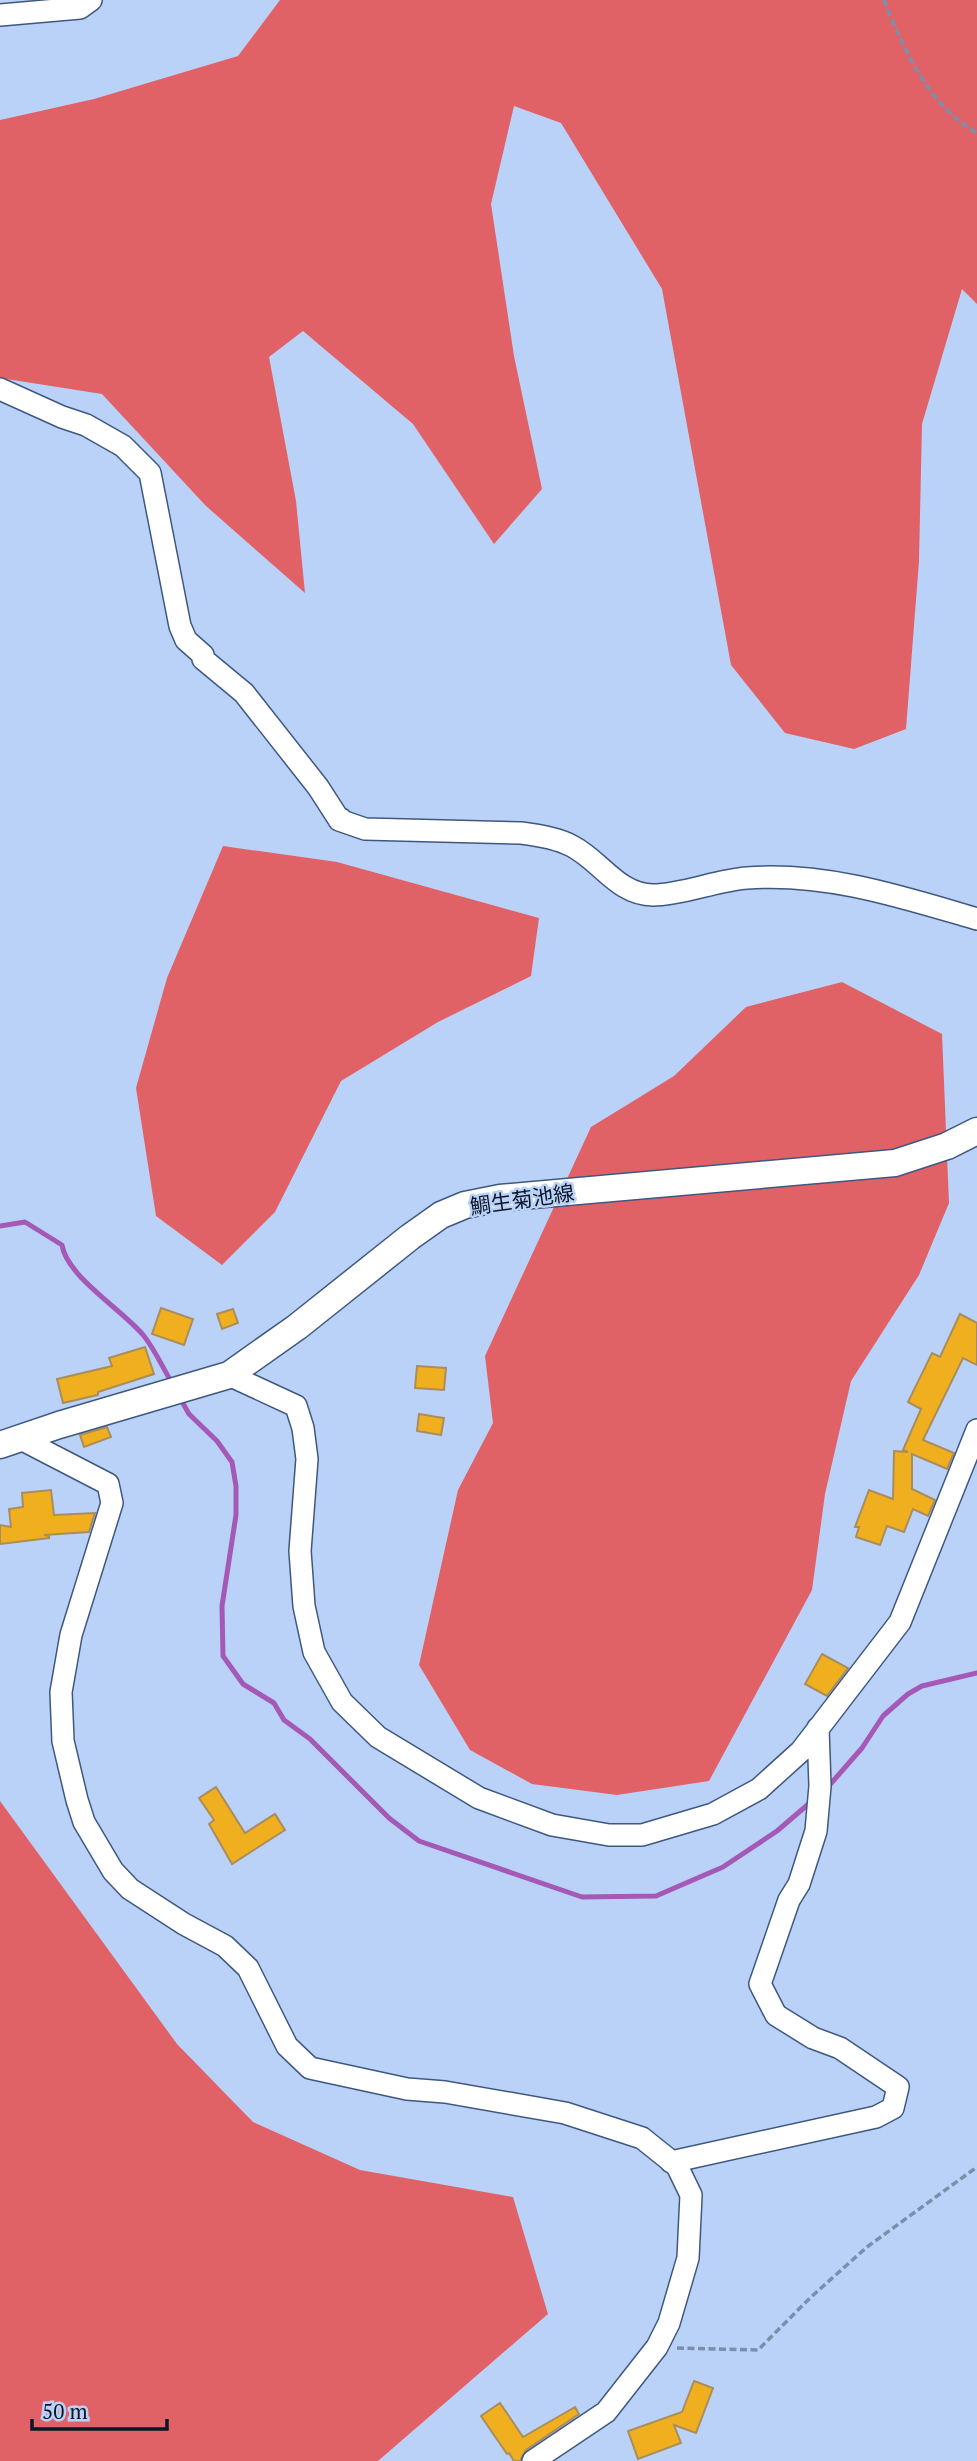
<svg xmlns="http://www.w3.org/2000/svg" width="977" height="2461" font-family="'PT Serif','Noto Sans JP',serif">
<rect width="100%" height="100%" fill="#bbd2f8"/>
<path fill="#e06267" d="M280,0H977V304L962,289L922,424L919,561L906,729L854,749L785,733L731,665L662,289L561,123L514,106L491,204L514,356L542,489L494,544L413,424L303,331L269,357L296,501L305,593L206,506L102,394L0,378V120L94,99L238,56Z
M223,846L337,862L539,918L531,976L438,1022L341,1081L275,1212L222,1265L156,1216L136,1088L167,978Z
M842,982L942,1034L949,1203L919,1275L851,1381L825,1494L812,1590L709,1781L617,1795L532,1784L470,1750L419,1665L458,1490L493,1423L485,1356L591,1127L674,1076L746,1007Z
M0,1801L177,2044L253,2122L360,2170L513,2197L548,2314L378,2461H0Z"/>
<g fill="none" stroke-linecap="round" stroke-linejoin="round">
<path stroke="#a559b7" stroke-width="5" d="M0,1226L25,1222L62,1245C67,1277 123,1310 144,1336C155,1350 163,1368 172,1383
M180,1398L189,1414L217,1441L232,1462L236,1486V1515L222,1606L223,1656L243,1684L274,1703L284,1720L310,1739L389,1818L419,1841L582,1897L656,1896L723,1867L777,1831L812,1801
M827,1788L862,1748L883,1716L908,1694L922,1686L977,1673"/>
</g>
<path fill="#f0af1f" stroke="#a98d5d" stroke-width="2" d="M161,1308L193,1319L184,1345L152,1334Z
M233,1309L238,1323L222,1329L217,1314Z
M960,1314L977,1323V1365L963,1358L923,1440L954,1453L947,1469L912,1454V1489L935,1500L928,1516L913,1509L904,1532L887,1526L880,1545L856,1537L859,1527H855L869,1490L893,1499L894,1451L908,1452L903,1450L921,1409L908,1402L932,1353L940,1357Z
M145,1347L154,1374L98,1392V1395L63,1403L57,1379L112,1366L109,1358Z
M417,1366L446,1368L444,1390L415,1388Z
M419,1414L444,1418L441,1435L417,1431Z
M107,1427L111,1437L84,1447L80,1435Z
M51,1490L54,1515L95,1513L89,1532L44,1535L49,1536V1538L0,1544V1525L11,1527L9,1509L23,1507L22,1493Z
M822,1654L848,1668L827,1696L805,1684Z
M216,1787L245,1833L275,1814L285,1830L232,1864L209,1824L214,1820L199,1798Z
M694,2381L713,2388L696,2433L674,2425L681,2443L638,2459L628,2431L682,2412Z
M500,2403L523,2437L575,2407L579,2414L526,2450L520,2461H514L509,2453L507,2454L481,2416Z"/>
<g fill="none" stroke-linecap="round" stroke-linejoin="round">
<g stroke="#3f5880" stroke-width="24">
<path id="minor" d="M0,15L80,8L91,0
M0,389L62,417L86,425L123,446L150,473L180,626L186,640L203,655V659L244,693L318,787L338,818L341,819L339,820L365,829L521,833C538,835 557,838 572,846C601,861 618,895 653,895C681,895 718,880 747,878C826,872 902,897 977,919
M229,1375L296,1406L303,1428L307,1459L300,1551L304,1606L314,1652L342,1702L378,1737L479,1798L552,1825L609,1835H642L713,1814L759,1789L801,1751L900,1622L977,1430
M21,1439L108,1484L112,1503L71,1635L61,1692L63,1741L77,1800L84,1822L113,1871L130,1889L184,1924L225,1946L248,1968L287,2046L310,2068L407,2089L445,2092L565,2113L642,2138L677,2166L691,2195L688,2258L669,2323L657,2347L606,2412L533,2461
M671,2162L876,2117L893,2108L898,2087L840,2048L813,2038L776,2015L760,1984L789,1900L799,1884L816,1831L820,1786L818,1728"/>
</g>
<g stroke="#3f5880" stroke-width="29">
<path id="major" d="M0,1445L59,1425L229,1375L297,1327L410,1237L441,1215L465,1205L500,1198L895,1163L947,1146L977,1131"/>
</g>
<path stroke="#7b8eac" stroke-width="3.5" stroke-dasharray="7 3.5" stroke-linecap="butt" d="M884,0C904,50 928,105 977,133
M677,2348L758,2350L810,2298L867,2247L977,2167"/>
<use href="#minor" stroke="#fff" stroke-width="21"/>
<use href="#major" stroke="#fff" stroke-width="26"/>
</g>
<g text-anchor="middle" dominant-baseline="central" stroke-width="5" stroke-linejoin="round" paint-order="stroke">
<g font-size="21" fill="#0b1525" stroke="#bbd2f8">
<text transform="translate(522 1199) rotate(-8)">鯛生菊池線</text>
</g>
</g>
<path d="M32 2419v10h135v-10" fill="none" stroke="#0b1525" stroke-width="3.5"/>
<text x="42" y="2419" font-size="21" fill="#0b1525" stroke="#bbd2f8" stroke-width="5" paint-order="stroke">50 m</text>
</svg>
